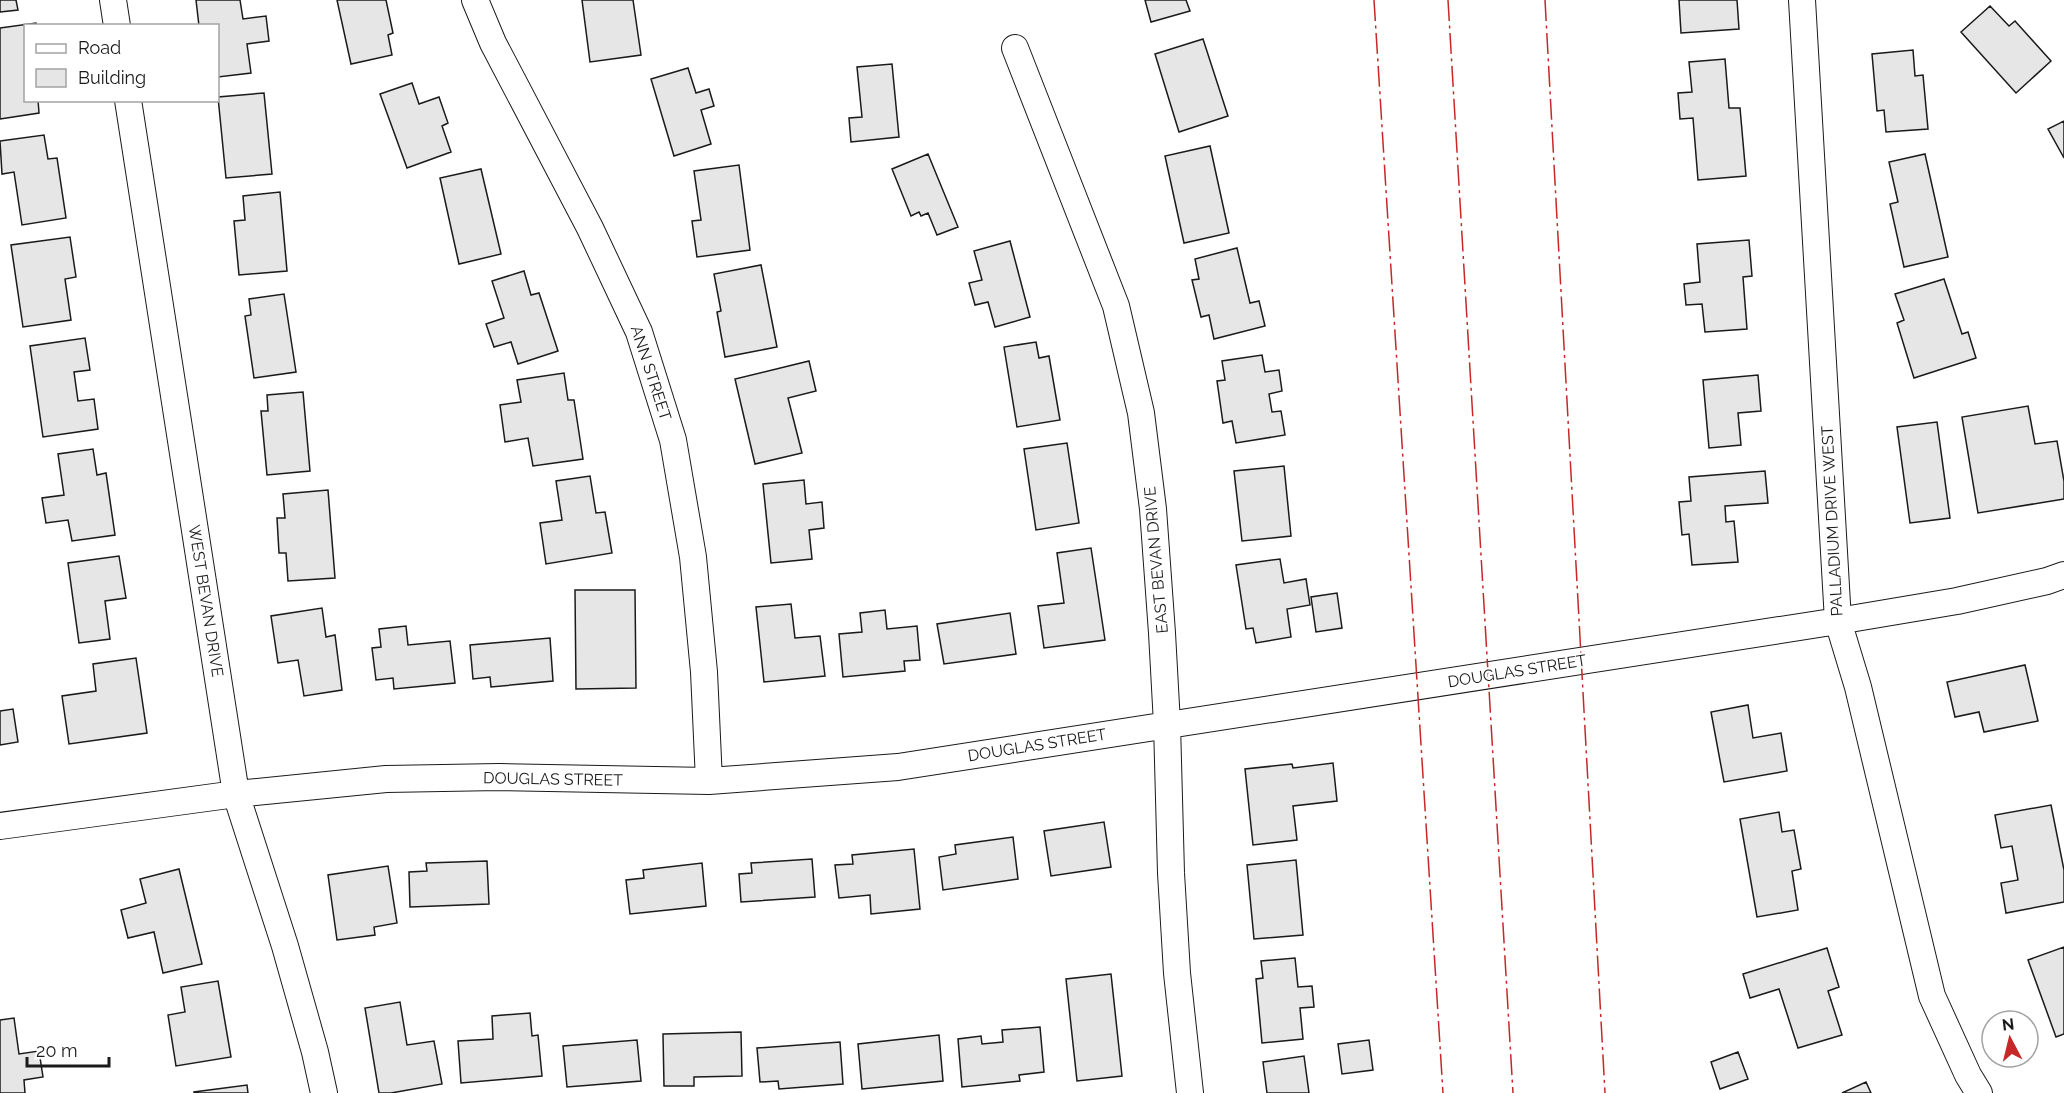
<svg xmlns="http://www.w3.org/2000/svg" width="2064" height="1093" font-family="Raleway,sans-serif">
<rect width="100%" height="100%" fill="#fff"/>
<path fill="#e6e6e6" stroke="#1a1a1a" stroke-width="1.5" d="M0,0H16L18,10L0,12Z
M196,0H240L243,19L266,16L269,41L247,44L251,73L218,77V26H199Z
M337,0H386L393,33L388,35L392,55L351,64Z
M582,0H633L641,55L590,62Z
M1145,0H1186L1190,11L1151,22Z
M1679,0H1737L1739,29L1681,33Z
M1990,6L2009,26L2015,21L2051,61L2016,93L1961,32Z
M36,23L37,26H26V100H38L39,113L0,119V28Z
M1203,39L1228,116L1179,132L1155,54Z
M1913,50L1915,76L1923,75L1928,129L1886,132L1884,110L1877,111L1872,54Z
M1725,59L1729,108H1740L1746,176L1698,180L1693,118L1680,119L1678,93L1692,92L1689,62Z
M892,64L899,137L851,142L849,118L862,117L857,67Z
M688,68L696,93L709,89L714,106L701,110L711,144L674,156L651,79Z
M412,83L419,104L439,97L448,123L442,126L451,152L407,168L380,94Z
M264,93L272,174L226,178L218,97Z
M2064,121V158L2048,129Z
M44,135L48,159L57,158L66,218L22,225L14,172L2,174L0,141Z
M1210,146L1229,233L1184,243L1165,156Z
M928,154L958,227L937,235L928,213L921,216L919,212L911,216L892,169Z
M1925,154L1948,257L1904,267L1890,204L1898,202L1889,162Z
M739,165L750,250L697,257L692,221L701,220L694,171Z
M481,169L501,254L459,264L440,178Z
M280,192L287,271L239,275L234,221L245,220L243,196Z
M70,237L76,277L65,279L71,320L23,327L11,245Z
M1749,240L1752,276L1743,277L1747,329L1705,332L1702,304L1686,305L1684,284L1700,282L1697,244Z
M1010,241L1030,317L995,327L988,302L975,305L969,283L982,280L974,251Z
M1237,248L1250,303L1259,301L1265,326L1214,339L1209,315L1201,317L1192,280L1199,279L1195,259Z
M761,265L777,347L725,357L717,312L721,311L714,274Z
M524,271L531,295L539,293L558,351L518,364L511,342L494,347L486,324L504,318L492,281Z
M1944,279L1962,334L1968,332L1976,358L1914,378L1897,323L1904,320L1895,294Z
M284,294L296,372L254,378L245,316L251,315L249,299Z
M85,338L90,370L74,372L78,401L94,399L98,429L43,437L30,346Z
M1036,342L1039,358L1049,356L1060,420L1017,427L1004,347Z
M1262,355L1265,372L1279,370L1282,391L1269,394L1272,412L1281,411L1285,435L1236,443L1232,421L1223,423L1217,381L1225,380L1222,361Z
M809,361L816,391L788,398L802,453L755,464L735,379Z
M564,373L568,400H574L583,459L533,466L528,438L505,442L500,405L521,402L517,380Z
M1758,375L1761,411L1738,413L1741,445L1709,448L1703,380Z
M303,392L310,471L267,475L261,411H268L267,395Z
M2028,406L2035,444L2057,441L2064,481V499L1978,513L1962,417Z
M1937,422L1950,518L1910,523L1897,427Z
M1067,443L1079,523L1036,530L1024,449Z
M93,449L97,475L106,473L115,535L72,541L68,520L46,523L42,498L64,495L58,454Z
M1284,466L1291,536L1242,541L1234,471Z
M1765,471L1768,503L1725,506L1726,522L1734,521L1738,562L1692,565L1689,534L1682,535L1679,502L1691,501L1689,477Z
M590,476L596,513L605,512L612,553L546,564L540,523L562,520L556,481Z
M804,480L806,504L822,502L824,528L809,530L812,559L771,563L763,484Z
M328,490L335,578L288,581L286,553H279L277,518H285L283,494Z
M1091,548L1105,640L1044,648L1038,606L1064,603L1057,553Z
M119,556L126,598L105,601L110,639L79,643L68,563Z
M1280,559L1284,583L1306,579L1310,605L1287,609L1291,637L1256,643L1253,628L1246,629L1236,565Z
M575,590H635L636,688L576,689Z
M1337,593L1342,628L1316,632L1311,597Z
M791,604L795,638L820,636L825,676L764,682L756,607Z
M322,608L326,637L335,635L342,690L304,696L298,660L278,663L271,616Z
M885,610L887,629L917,626L920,660L904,661L905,671L843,677L839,634L862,632L860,613Z
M1010,613L1016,654L944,664L937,624Z
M406,626L408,645L450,641L455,683L394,689L393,678L376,680L372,648L381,647L379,629Z
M550,638L553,681L491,687L490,677L473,679L470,645Z
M136,658L147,733L69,744L62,696L96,691L93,664Z
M2025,665L2038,721L1984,732L1979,712L1955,717L1947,682Z
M1748,705L1753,738L1781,733L1787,771L1724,782L1711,712Z
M13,709L18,742L0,745V711Z
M1333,763L1337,801L1293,806L1297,840L1253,845L1245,769L1292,764L1293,768Z
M2051,805L2064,870V902L2006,913L2001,883L2018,880L2012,846L2001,848L1995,815Z
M1779,812L1782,832L1794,830L1801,869L1792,871L1798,910L1757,917L1740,819Z
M1104,822L1111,867L1051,876L1044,831Z
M1013,837L1018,879L943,890L939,857L956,854L955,845Z
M914,849L920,909L871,914L870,895L839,898L835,865L853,864L852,855Z
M812,859L815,897L741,902L739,874L752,873L751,863Z
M1296,860L1303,935L1254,939L1247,865Z
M487,861L489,904L410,907L409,872L427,871L426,863Z
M702,863L706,906L630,914L626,880L644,878L643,870Z
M388,866L397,923L374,927L375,935L337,940L328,875Z
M179,869L202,964L163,973L154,932L128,938L121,910L146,903L140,879Z
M2064,947V1034L2056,1037L2028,960Z
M1827,948L1839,987L1828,991L1842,1035L1798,1048L1779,989L1750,998L1743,974Z
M1295,958L1298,987L1312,986L1314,1007L1300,1008L1303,1039L1262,1043L1256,979L1263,978L1261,961Z
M1111,974L1122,1076L1077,1081L1066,979Z
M218,981L231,1057L176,1066L168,1015L185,1012L181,987Z
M400,1002L407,1045L434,1041L442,1084L391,1093H379L365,1008Z
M530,1013L532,1036L538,1035L542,1076L461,1083L458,1041L493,1039L492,1016Z
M14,1018L19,1054L39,1051L43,1077L24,1080L25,1093H0V1020Z
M1040,1027L1044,1072L1019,1075L1020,1081L962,1087L958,1039L981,1036L982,1044L1003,1042L1002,1030Z
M741,1032L742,1076L694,1077V1086H664L663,1034Z
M939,1035L943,1081L862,1089L858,1044Z
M637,1040L641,1081L567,1087L563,1046Z
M1369,1040L1373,1070L1342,1074L1338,1044Z
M840,1042L843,1084L779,1089L778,1081L760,1082L757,1048Z
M1738,1052L1748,1079L1720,1089L1711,1062Z
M1304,1056L1309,1093H1267L1263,1062Z
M1866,1082L1871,1093H1842Z
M247,1085L248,1093H194V1092Z"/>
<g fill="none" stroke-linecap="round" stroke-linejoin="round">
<g stroke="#1a1a1a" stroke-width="28">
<path id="minor" d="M113,0L117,26
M475,0L493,43L590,228L639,332L673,440L693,557L704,672L709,781
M1802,0L1838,621L1858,687L1932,996L1968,1075L1979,1093
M1015,48L1116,306L1141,413L1153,509L1162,633L1167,724L1171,873L1177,973L1190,1093
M128,100L236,794L285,946L315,1052L324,1093
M0,826L236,794L386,779L499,777L709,781L898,767L1838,621L1957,601L2047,581L2064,575"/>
</g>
<use href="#minor" stroke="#fff" stroke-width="26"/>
<path stroke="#c62828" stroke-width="1.5" stroke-dasharray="21 4.5 3 4.5" stroke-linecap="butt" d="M1374,0L1443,1093
M1448,0L1513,1093
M1545,0L1605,1093"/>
</g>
<g text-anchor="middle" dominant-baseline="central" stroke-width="4.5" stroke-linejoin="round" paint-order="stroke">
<g font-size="16" fill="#1a1a1a" stroke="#fff">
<text transform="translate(651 373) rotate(72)">ANN STREET</text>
<text transform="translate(1832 521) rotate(-93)">PALLADIUM DRIVE WEST</text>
<text transform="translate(1156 560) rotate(-95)">EAST BEVAN DRIVE</text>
<text transform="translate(206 601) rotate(81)">WEST BEVAN DRIVE</text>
<text transform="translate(1517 671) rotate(-9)">DOUGLAS STREET</text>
<text transform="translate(1037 745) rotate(-9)">DOUGLAS STREET</text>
<text transform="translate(553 779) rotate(1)">DOUGLAS STREET</text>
</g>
</g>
<rect x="24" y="24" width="195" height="78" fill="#ffffff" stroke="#a3a3a3" stroke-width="1.5"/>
<rect x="36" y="44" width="30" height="9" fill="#ffffff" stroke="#a3a3a3" stroke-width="1.5"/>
<text x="78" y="54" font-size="18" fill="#1a1a1a">Road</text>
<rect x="36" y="69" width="30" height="18" fill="#e6e6e6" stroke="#a3a3a3" stroke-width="1.5"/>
<text x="78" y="84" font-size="18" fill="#1a1a1a">Building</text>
<g transform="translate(2010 1039) rotate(353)"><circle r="28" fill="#ffffff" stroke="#a3a3a3" stroke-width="1.5"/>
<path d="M0-4.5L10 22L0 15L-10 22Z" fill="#c62828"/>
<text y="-9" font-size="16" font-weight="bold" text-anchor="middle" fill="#1a1a1a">N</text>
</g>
<path d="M27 1057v9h82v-9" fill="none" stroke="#1a1a1a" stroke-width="3"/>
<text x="36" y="1057" font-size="18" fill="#1a1a1a" stroke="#ffffff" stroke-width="4.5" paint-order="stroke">20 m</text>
</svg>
